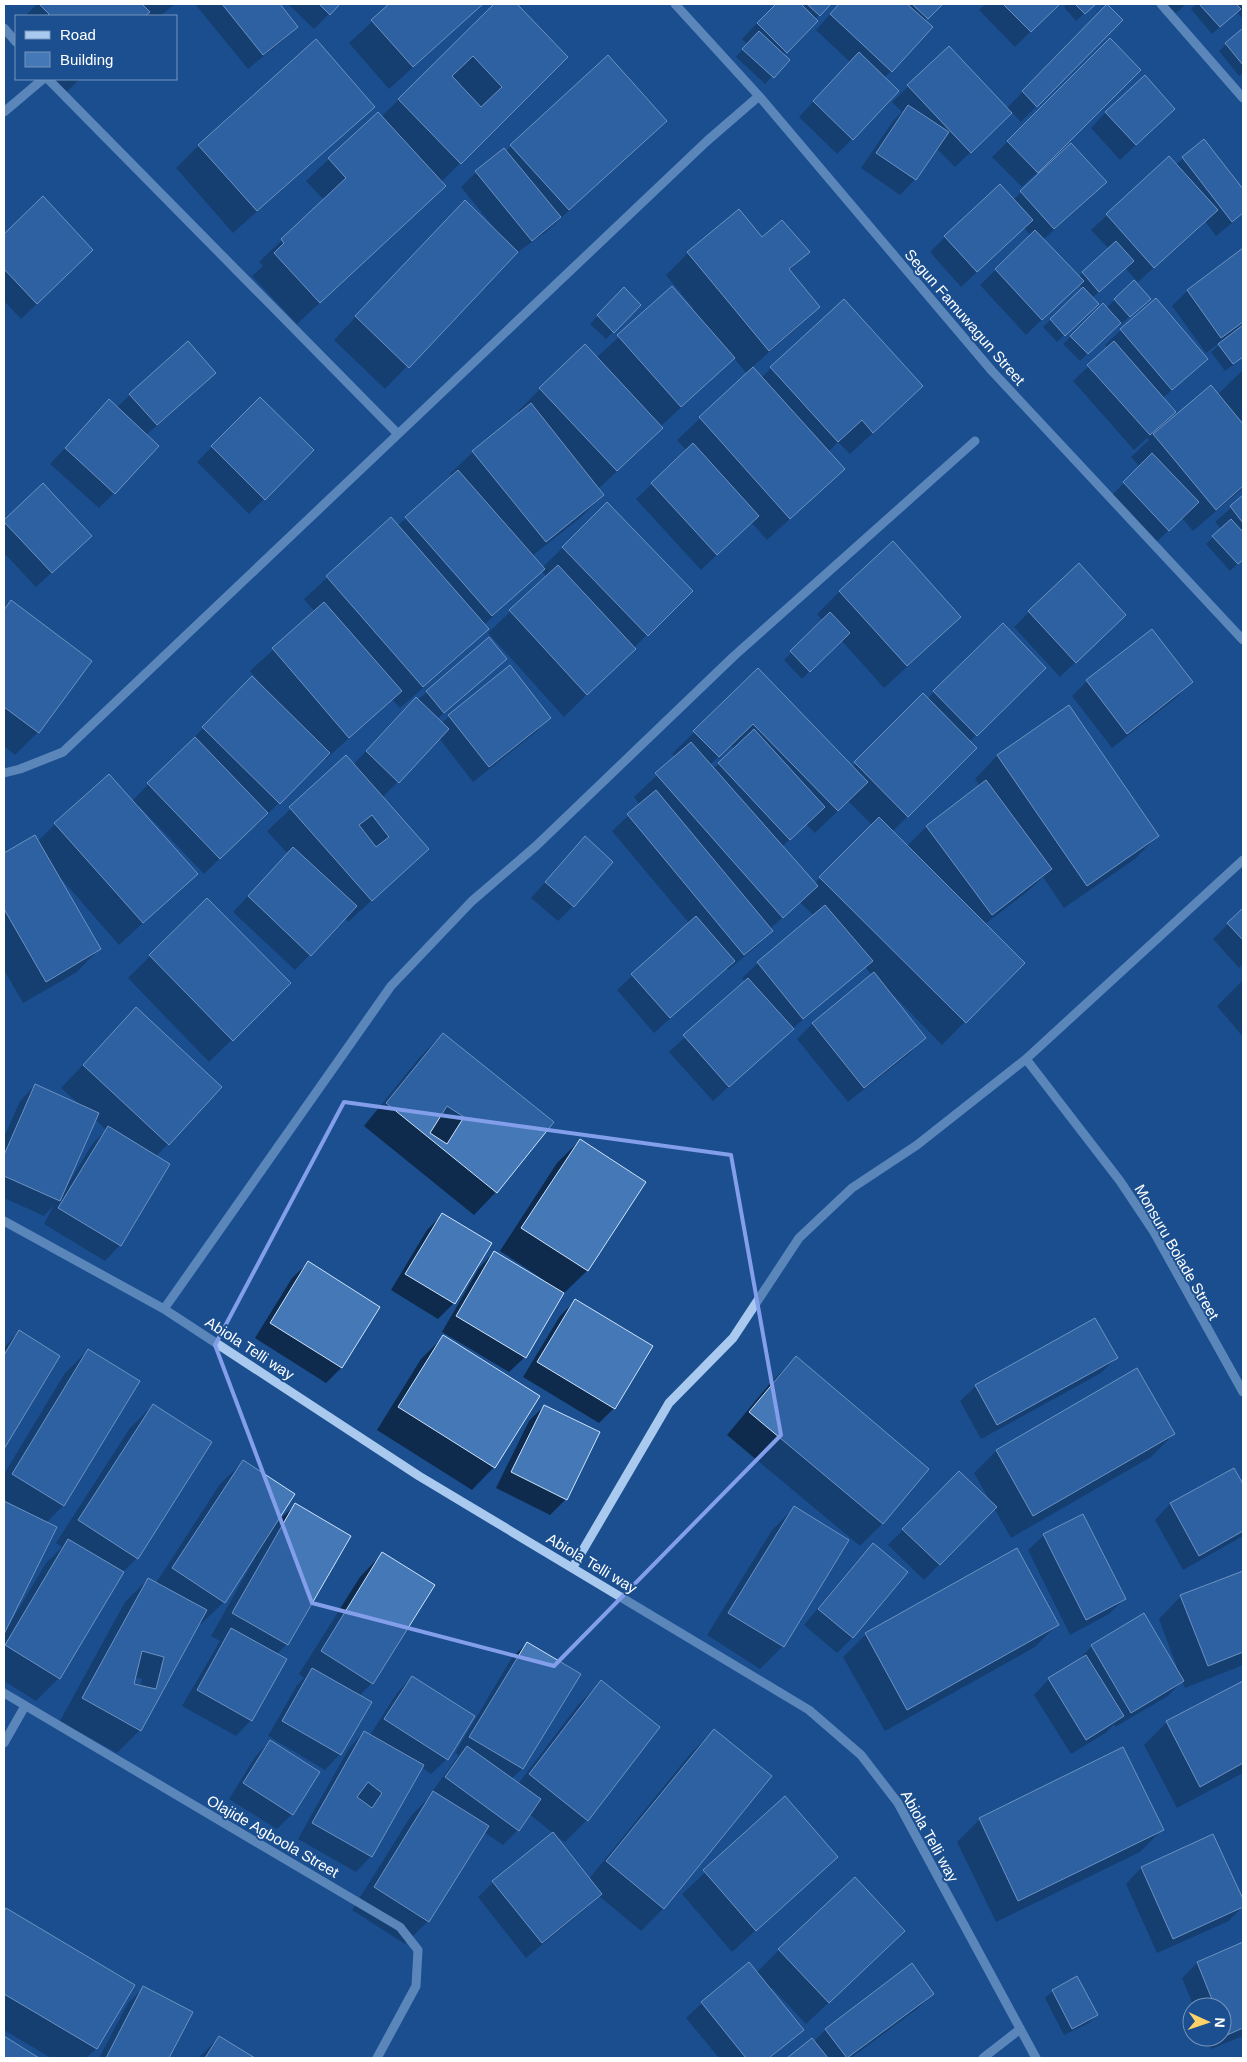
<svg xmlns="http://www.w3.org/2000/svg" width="1247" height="2062" font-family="Arial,sans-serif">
<rect width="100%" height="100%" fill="#1b4f8f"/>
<path fill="#0007" fill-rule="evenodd" d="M37,4H175L160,16H25Z
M195,4H278L297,27L281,42L248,69Z
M288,4H339L314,29Z
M391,4H483L389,89L349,43Z
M496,4H515L567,57L441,182L422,208L297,324L252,276L263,266L259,262L324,200L306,181L329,159L381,117Z
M775,4H830L815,19L817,21L783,55L788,60L765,84L736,57L747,44L742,39Z
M839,4H941L924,21L891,71L884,78L852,139L837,154L799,117L850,62L816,30Z
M985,4H1058L1015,47L979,10Z
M1067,4H1094L1076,21L1064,7Z
M1166,4H1186L1176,13Z
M1196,4H1243V19L1236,11L1212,34L1191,9Z
M1107,6L1121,20L1021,122L1012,112L955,167L936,148L915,179L900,195L861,168L893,121L902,112L892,102L949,48L1006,109Z
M1243,30V73L1239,76L1219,51Z
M1110,40L1140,70L1022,187L992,157Z
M608,57L665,121L546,232L515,254L385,389L334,340L442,225L495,229L461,187L476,172L506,151Z
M42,79H80L60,98Z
M373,107L350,129L233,233L176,168L199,145Z
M1106,112L1158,124L1120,160L1091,128Z
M1204,141L1243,191V214L1216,236L1205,221L1138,282L1125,268L1092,298L1097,304L1057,342L1043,327L1083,289L1078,284L1026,335L980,285L1031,236L1024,228L961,287L930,252L945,237L1013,200L1071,145L1090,197L1043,240L1078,277L1109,249L1091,230L1169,158L1175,165Z
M43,198L76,266L21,319L4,301V235Z
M762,239L808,252L789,271L819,307L796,329L752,367L761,378L771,368L899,409L850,454L838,442L828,452L844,469L767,540L751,522L701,570L636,499L687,451L677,440L747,374L734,358L660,427L639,451L598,489L603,495L580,518L532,556L542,568L607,504L691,591L564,717L488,633L547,577L541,571L484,625L487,628L465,651L400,708L392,699L326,759L324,757L256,826L255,824L204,874L139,806L138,808L196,874L119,945L58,875L99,949L77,972L23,1003L4,970V855L34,837L37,842L55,824L132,801L252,678L258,684L259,682L250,671L315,612L304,599L391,519L397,526L452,477L450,474L473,452L520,413L518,411L540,389L596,358L672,288L691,310L693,308L666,275L688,253Z
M1243,250V357L1225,371L1211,352L1219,345L1218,344L1206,353L1172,306L1187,291Z
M1134,282L1142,306L1121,324L1120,322L1080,361L1063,344L1103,305L1106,308Z
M624,289L639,305L606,339L590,324Z
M1155,299L1206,358L1163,398L1175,412L1159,428L1160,429L1217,395L1243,370V488L1193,531L1182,518L1153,545L1109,498L1140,467L1131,457L1149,440L1147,438L1134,450L1073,381L1108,348L1105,345L1121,330Z
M199,388L146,435L114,493L99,508L50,464L109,401L116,408L130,395Z
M260,398L312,450L249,514L197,462Z
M43,484L75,551L36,587L4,553V521Z
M1243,497V559L1230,571L1206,544L1221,529L1215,522Z
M840,591L937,639L884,688L841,640L802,679L784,660L823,621L817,614Z
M11,602L90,661L38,732L15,755L4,746V609Z
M1029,612L1109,630L1060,677L1014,627Z
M1003,625L1044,668L969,742L976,748L892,832L907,846L926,827L980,786L975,779L997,756L1068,707L1157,836L1135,859L1064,908L1043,877L1028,891L985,924L1023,963L942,1045L894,996L892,998L924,1038L909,1054L848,1102L797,1039L813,1023L872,975L865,967L792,1029L713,1101L669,1052L745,982L742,978L758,963L814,916L800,902L770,929L772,931L756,947L728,970L726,968L654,1033L617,990L689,923L612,831L640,805L634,797L675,758L672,754L758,670L852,767L923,695L927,699ZM730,745L734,749L713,769L710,765ZM848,801L872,825L814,884L782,847L806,824L815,833Z
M506,659L437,719L442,723L449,716L550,717L535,733L473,782L439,738L382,798L428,849L348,922L345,918L295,970L233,912L288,854L267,831L346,757L353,765L400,714L427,692Z
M1087,681L1191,682L1176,698L1112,748L1072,696Z
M585,838L573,906L558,921L531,898Z
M207,900L290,983L209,1062L128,978Z
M1243,909V964L1239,968L1213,939Z
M1243,980V1037L1217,1006Z
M136,1009L168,1144L155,1157L120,1245L105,1261L44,1224L54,1205L44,1216L4,1198V1137L20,1101L35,1085L80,1105L61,1088ZM95,1119L106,1130L93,1143L68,1184H66Z
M443,1034L552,1122L496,1192L474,1215L364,1126L420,1057Z
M580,1140L644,1182L587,1271L564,1293L563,1292L525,1357L509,1372L442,1332L479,1268L494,1252L543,1282L544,1280L500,1251L557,1163Z
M443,1214L490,1243L454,1303L438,1319L391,1290L427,1230Z
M308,1263L378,1307L341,1368L326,1383L255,1338L292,1278Z
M575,1301L614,1408L599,1423L523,1377L560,1316Z
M19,1331L59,1356L4,1446V1347Z
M443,1337L494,1467L472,1490L377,1430L421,1359Z
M88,1350L139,1382L63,1506L46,1523L7,1624L9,1625L46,1563L62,1547L56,1543L130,1428L153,1405L137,1558L121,1574L59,1678L36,1701L4,1681V1474L65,1373Z
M796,1358L927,1469L882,1524L860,1546L727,1435L773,1380Z
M1116,1358L1101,1373L981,1439L960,1401L976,1386Z
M1137,1370L1174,1434L1151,1457L1011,1538L994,1508L924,1580L888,1545L959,1473L990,1501L974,1473L996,1451Z
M544,1406L566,1499L550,1515L496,1488L529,1421Z
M243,1462L275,1524L295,1505L287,1644L276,1655L251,1720L236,1736L182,1706L220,1641L211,1636L256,1556L254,1555L224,1602L201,1624L199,1623L140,1730L117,1753L60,1721L125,1602L148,1579L156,1583L220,1484ZM134,1677L142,1679L140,1686L133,1684Z
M1234,1469L1243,1486V1536L1183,1570L1155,1520L1170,1504Z
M794,1508L783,1646L760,1669L707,1635L772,1530Z
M1044,1535L1124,1599L1109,1614L1070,1635L1028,1550Z
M873,1545L853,1637L837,1653L804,1625L858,1560Z
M1016,1550L1058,1624L1035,1647L885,1731L843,1657L866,1634Z
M382,1554L433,1586L372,1683L359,1696L340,1754L325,1770L268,1736L297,1685L304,1678L299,1674L360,1577Z
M1243,1572V1665L1185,1688L1182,1681L1168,1696L1115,1727L1114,1724L1107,1732L1071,1754L1034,1695L1049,1679L1077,1661L1092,1646L1178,1670L1159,1619L1181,1596Z
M527,1643L579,1675L522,1769L511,1779L518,1784L578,1705L601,1682L587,1820L565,1842L555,1836L589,1879L691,1753L714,1731L664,1908L641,1931L599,1896L585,1909L526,1958L478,1897L493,1882L553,1833L529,1814L518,1830L503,1845L484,1832L428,1921L405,1944L352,1910L411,1816L432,1794L431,1793L459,1755L455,1753L511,1659Z
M412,1677L447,1759L431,1774L421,1767L371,1856L356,1872L298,1839L349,1748L364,1732L370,1735L397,1693Z
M1243,1682V1773L1177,1808L1144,1745L1167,1722Z
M270,1741L292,1814L277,1829L229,1799L255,1757Z
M785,1798L836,1857L732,1952L682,1894Z
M980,1819L1162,1830L1140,1852L996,1922L957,1842Z
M1213,1835L1243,1902V1906L1229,1921L1157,1953L1126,1884L1141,1868Z
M6,1909L133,1985L96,2049L86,2058H51L4,2030V1912Z
M1243,1943V2036L1211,2049L1206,2037H1222V2007H1194L1182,1978L1197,1963Z
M779,1950L881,1953L806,2024L772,1988L770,1989L802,2029L771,2058H719L686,2018L702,2003L756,1973Z
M911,1965L933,1994L917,2009L851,2058H789L811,2040L813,2042L825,2030Z
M144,1987L191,2012L168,2058H99L128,2003Z
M1053,1991L1096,2015L1089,2023L1064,2035L1045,1998Z
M4,2038L36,2058H4Z
M219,2038L252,2058H198Z"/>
<path fill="#4478b7" stroke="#cfe3fa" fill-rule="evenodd" d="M39,4H142L150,12L145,16H47L49,14Z
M222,4H280L298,27L263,55Z
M319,4H340L330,15Z
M389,4H483L413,67L371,20Z
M494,4H517L568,57L461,164L398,99ZM473,56L502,87L481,107L452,76Z
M776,4H801L818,21L787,53L757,23Z
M807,4H831L820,16Z
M839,4H907L933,27L892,72L830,14Z
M912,4H943L928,19Z
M1003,4H1060L1031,32Z
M1075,4H1096L1085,14Z
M1107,4L1123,20L1037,107L1022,91Z
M1199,4H1236L1241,9L1220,27Z
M1243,28V65L1225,43Z
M759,31L790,60L774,78L742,49Z
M1110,38L1141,70L1038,173L1007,141Z
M316,39L375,107L257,211L198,145Z
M949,46L1012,113L971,153L907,85Z
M859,52L899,91L853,140L813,101Z
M608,55L667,121L569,210L510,145Z
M1145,75L1175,109L1136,145L1105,112Z
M908,105L949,132L916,180L876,153Z
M378,112L446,186L320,303L274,253L284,243L281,239L346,178L328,158Z
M1204,139L1243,189V213L1232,222L1182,157Z
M1071,143L1107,182L1054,229L1020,191Z
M504,148L561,217L532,241L475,171Z
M1169,156L1218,210L1154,268L1106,214Z
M1000,184L1033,220L977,272L944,236Z
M43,196L93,250L37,304L4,269V234Z
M465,200L518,252L409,368L355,316Z
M739,209L762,237L782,220L810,252L789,269L820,307L769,351L687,252Z
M1035,230L1084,281L1042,320L995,269Z
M1116,241L1134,261L1099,292L1082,272Z
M1243,248V322L1221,338L1187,290Z
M1134,280L1151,299L1130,317L1114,299Z
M672,286L735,358L681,407L617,335Z
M624,287L641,305L614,333L597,315Z
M1083,287L1099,304L1065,336L1050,319Z
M1156,298L1208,359L1172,390L1120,329Z
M844,299L923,386L873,433L862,420L838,442L770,367Z
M1103,303L1121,323L1088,354L1070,336Z
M1243,325V357L1233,364L1218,344Z
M188,341L216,373L157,425L129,394Z
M1114,341L1176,412L1150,435L1087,365Z
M585,344L663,428L617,471L539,388Z
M753,367L845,469L790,519L699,417Z
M1211,385L1243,424V486L1216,510L1153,434Z
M260,397L314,450L265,500L211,446Z
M109,399L159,446L115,494L65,448Z
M531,403L604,495L546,542L472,451Z
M693,443L759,516L717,555L651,483Z
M1152,453L1199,502L1169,531L1123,482Z
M458,470L545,569L492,616L405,517Z
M43,483L92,536L52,573L4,522V520Z
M1243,495V523L1230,506Z
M607,502L693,591L648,636L562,547Z
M391,517L489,629L423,687L326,576Z
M1231,519L1243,532V560L1238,564L1212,536Z
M893,541L961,617L907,666L839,591Z
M1079,563L1126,615L1076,663L1028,611Z
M558,565L636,649L587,695L509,610Z
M11,600L92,661L39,733L4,707V610Z
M324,602L402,691L349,738L272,648Z
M830,612L850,633L810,672L790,651Z
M1003,623L1046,668L977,736L933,691Z
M1152,629L1193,682L1127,734L1086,680Z
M489,637L507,659L444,713L426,691Z
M510,665L551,718L489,767L448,715Z
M758,668L868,782L838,811L753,724L719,757L693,731Z
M252,676L330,753L280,804L202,727Z
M923,693L977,748L908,817L854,762Z
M416,697L449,729L399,783L366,751Z
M1069,705L1159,836L1087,886L997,755Z
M754,729L825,807L790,840L718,763Z
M195,737L268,813L220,859L147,783Z
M691,742L818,886L783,918L655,773Z
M346,755L429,849L372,901L289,807ZM372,815L389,837L376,847L359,825Z
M109,774L198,874L143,923L54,823Z
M986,780L1052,869L992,915L926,826Z
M656,790L773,931L744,955L627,814Z
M879,817L1025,963L966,1023L819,877Z
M35,835L101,949L46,982L4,909V853Z
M585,836L613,862L574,907L545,882Z
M293,847L357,906L311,956L248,896Z
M207,898L291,983L233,1041L149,955Z
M825,905L873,961L803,1019L757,962Z
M1243,908V940L1227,923Z
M696,916L735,961L670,1018L631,974Z
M874,972L926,1038L864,1088L812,1023Z
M748,978L794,1029L729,1087L683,1035Z
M136,1007L222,1087L169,1145L83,1065Z
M443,1033L554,1122L497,1193L386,1103ZM447,1106L464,1117L447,1144L430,1133Z
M35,1084L99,1113L60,1201L4,1176V1155Z
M108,1126L170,1164L121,1246L58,1208Z
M580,1139L646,1182L588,1271L521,1228Z
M442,1213L492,1243L455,1304L405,1274Z
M494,1251L564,1293L526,1358L456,1316Z
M308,1261L380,1307L342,1368L270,1323Z
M575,1299L653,1346L615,1409L537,1362Z
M1095,1318L1118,1358L997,1425L975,1385Z
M19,1330L60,1356L4,1449V1355Z
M443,1335L540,1396L495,1468L398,1407Z
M88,1349L140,1381L64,1506L12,1474Z
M796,1356L929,1469L883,1524L749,1412Z
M1137,1368L1175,1434L1033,1516L996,1450Z
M153,1404L212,1442L138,1559L78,1520Z
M544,1405L600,1432L567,1500L511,1472Z
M243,1460L295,1494L225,1603L172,1568Z
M1234,1468L1243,1484V1531L1199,1556L1170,1503Z
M959,1471L997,1507L940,1565L902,1529Z
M4,1501L57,1527L4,1634Z
M295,1503L351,1536L288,1645L232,1613Z
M794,1506L849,1540L784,1647L728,1613Z
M1083,1514L1126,1599L1086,1620L1043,1534Z
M68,1539L124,1572L60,1679L5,1645Z
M873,1543L908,1572L853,1638L818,1609Z
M1017,1548L1059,1625L907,1710L865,1633Z
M382,1552L435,1585L373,1684L321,1651Z
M1243,1571V1652L1208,1666L1180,1595Z
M148,1578L207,1610L141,1731L82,1698ZM142,1651L164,1657L156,1689L134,1684Z
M1144,1613L1184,1681L1131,1713L1091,1645Z
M231,1628L287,1659L252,1721L197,1690Z
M527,1642L581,1674L523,1769L469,1737Z
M1086,1655L1124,1716L1086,1740L1048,1678Z
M312,1668L372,1702L341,1755L282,1721Z
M412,1676L475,1716L448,1760L384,1719Z
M601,1680L660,1727L588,1821L529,1774Z
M1243,1681V1763L1200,1787L1166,1721Z
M714,1729L772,1776L664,1909L606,1861Z
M364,1731L424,1765L372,1857L312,1823ZM368,1782L382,1793L372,1808L357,1797Z
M270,1740L320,1772L293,1815L243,1783Z
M467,1746L541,1799L519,1831L445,1777Z
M1123,1747L1164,1830L1018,1901L979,1818Z
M433,1791L489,1826L429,1922L374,1887Z
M785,1796L838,1857L756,1931L703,1870Z
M553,1832L602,1894L542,1943L492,1881Z
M1213,1834L1243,1899V1907L1173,1939L1141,1867Z
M855,1877L905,1931L829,2003L778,1949Z
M6,1908L135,1985L97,2049L4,1994V1912Z
M1243,1942V2028L1227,2035L1222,2023V2007H1215L1197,1962Z
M749,1962L804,2030L769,2058H746L701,2002Z
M912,1963L934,1994L847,2058L825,2029Z
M1077,1976L1098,2015L1072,2029L1052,1990Z
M143,1986L193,2012L169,2058H106Z
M4,2036L39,2058H4Z
M219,2036L255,2058H205Z
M812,2038L828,2058H787Z"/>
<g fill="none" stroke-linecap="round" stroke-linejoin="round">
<path stroke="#a9c9ee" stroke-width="9" d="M675,4L759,96L992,371L1243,640
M1161,4L1243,98
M4,28L16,42
M48,79L398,434
M4,112L43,79
M4,773L20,769L63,752L707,141L759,96
M1026,1059L1120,1181L1154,1232L1243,1392
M4,1221L164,1309L419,1476L809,1710L861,1755L898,1803L1036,2058
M164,1309L391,986L472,901L536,846L734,656L975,441
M573,1567L669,1403L733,1338L799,1238L852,1188L917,1145L1026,1059L1243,860
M4,1693L400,1927L418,1950L416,1986L377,2058
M4,1743L25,1706
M983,2058L1019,2030"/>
</g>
<path d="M0 0H1247V2062H0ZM344,1102L731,1155L781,1435L554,1666L312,1603L215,1345Z" fill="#1b4f8f" fill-opacity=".55" fill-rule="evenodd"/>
<path fill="none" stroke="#839eea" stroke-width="4" stroke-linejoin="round" d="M344,1102L731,1155L781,1435L554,1666L312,1603L215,1345Z"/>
<g text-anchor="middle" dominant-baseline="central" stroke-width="4" stroke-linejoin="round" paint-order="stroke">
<g font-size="15" fill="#fff" stroke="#1b4f8f">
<text transform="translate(965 317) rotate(49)">Segun Famuwagun Street</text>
<text transform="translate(1177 1252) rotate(60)">Monsuru Bolade Street</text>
<text transform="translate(250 1348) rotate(33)">Abiola Telli way</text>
<text transform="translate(592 1563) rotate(31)">Abiola Telli way</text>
<text transform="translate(273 1836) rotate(30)">Olajide Agboola Street</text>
<text transform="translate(930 1836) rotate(61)">Abiola Telli way</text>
</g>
</g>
<rect width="1247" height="2062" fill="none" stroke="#ffffff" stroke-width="10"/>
<rect x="15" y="15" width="162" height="65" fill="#1b4f8f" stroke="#7695bc"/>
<rect x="25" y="31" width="25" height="8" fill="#a9c9ee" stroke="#7695bc"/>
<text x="60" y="40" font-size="15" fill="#ffffff">Road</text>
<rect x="25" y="52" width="25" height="15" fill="#4478b7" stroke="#7695bc"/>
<text x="60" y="65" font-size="15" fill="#ffffff">Building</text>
<g transform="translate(1207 2022) rotate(93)"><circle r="24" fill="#1b4f8f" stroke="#7695bc"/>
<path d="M0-4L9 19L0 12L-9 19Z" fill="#ffd166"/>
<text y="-8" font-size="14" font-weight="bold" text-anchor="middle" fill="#ffffff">N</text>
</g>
</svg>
